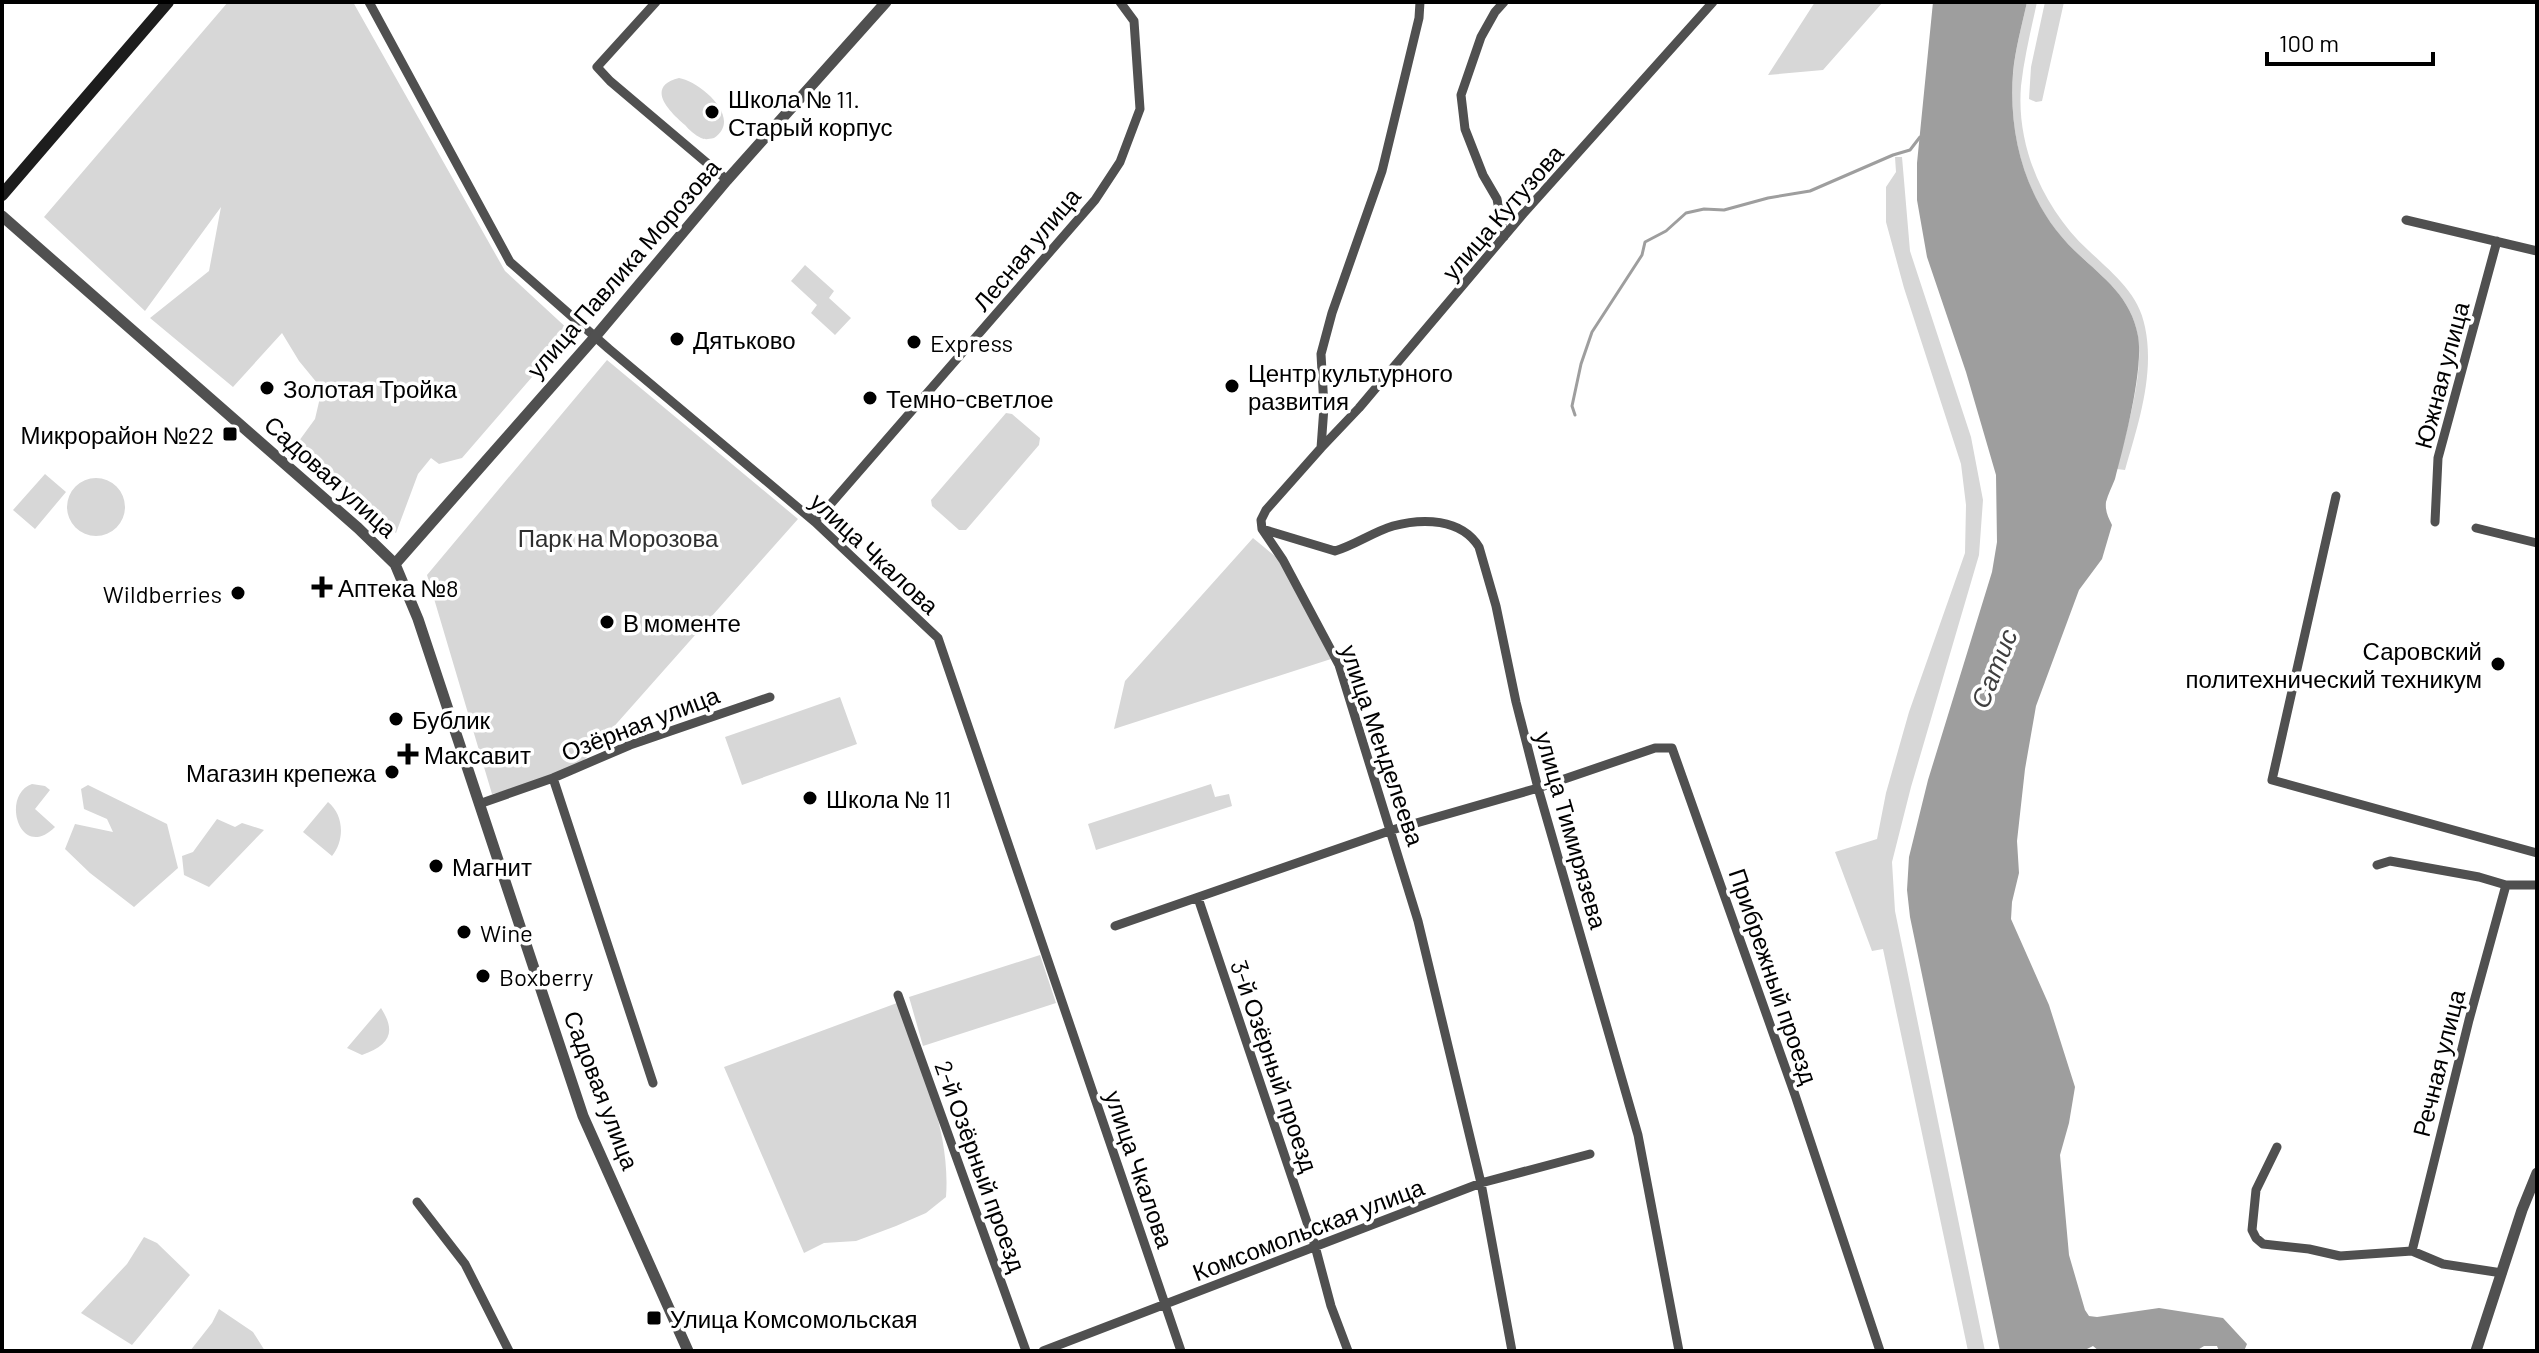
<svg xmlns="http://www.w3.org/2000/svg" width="2539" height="1353" font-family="Barlow,sans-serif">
<rect width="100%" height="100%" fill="#fff"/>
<path fill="#d7d7d7" d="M228,2H353L505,271L571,332L462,458L439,464L431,458L418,474L396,533L335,483L329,467L311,457L288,456L315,419L322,389L299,361L282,333L233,387L150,318L209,271L221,207L145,311L44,217Z
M1815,2H1883L1823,70L1768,75Z
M2027,2H2037C2031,30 2024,58 2021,86C2016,147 2044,209 2088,250C2111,272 2139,293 2145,327C2155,374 2138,425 2125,470L2117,469C2126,432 2144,374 2138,337C2132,297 2102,277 2075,251C2027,206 2008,138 2013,74C2015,50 2022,25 2027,2Z
M2045,2H2064L2042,101L2036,102L2029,99L2031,67Z
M679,78C699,81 744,118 714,138C708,139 706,140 701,138C695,135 689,130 685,125C670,112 644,87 679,78Z
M1895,157H1902L1910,251L1971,437L1983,500L1979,555L1911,787L1892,862L1895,911L1985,1351H1968L1883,949L1872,951L1835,852L1877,839L1886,793L1909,712L1965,553L1966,505L1961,464L1904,288L1886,222V187L1896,172Z
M805,265L834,291L829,298L851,318L835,335L811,313L817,305L791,281Z
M607,360L798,519L571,775L492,794L427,575Z
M1006,413L1012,414L1040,438L1039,445L966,530H959L932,506L931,500Z
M45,474L66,492L35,529L13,510Z
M67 507a29 29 0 1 1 58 0a29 29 0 1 1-58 0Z
M1253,538L1282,562L1331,659L1114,729L1125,681Z
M840,697L857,744L742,785L725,737Z
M32,784L45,786L50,790L35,809L55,827C20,862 0,795 32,784Z
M1211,784L1215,797L1229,794L1232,806L1096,850L1088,824Z
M88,785L167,824L178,868L134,907L90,873L65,849L75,824L113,832L107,819L84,809L81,789Z
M328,802C344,815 345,840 332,856L303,832Z
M217,819L235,827L242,823L264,830L209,887L184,875L182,856L193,852Z
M1040,955L1056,1003L923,1046L909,997Z
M897,1003C920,1065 951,1130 946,1197L926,1213L896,1226L856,1241L824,1243L804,1253L724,1067Z
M381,1008C397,1033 389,1045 362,1055L347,1048Z
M144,1237L157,1243L190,1275L132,1345L81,1313L127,1264Z
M219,1309L253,1332L265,1351H190L212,1323Z"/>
<path fill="#9e9e9e" d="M1933,2H2027C2022,25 2015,50 2013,73C2008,138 2027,205 2075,251C2102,277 2131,296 2138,336C2144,369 2124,445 2115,479C2112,487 2108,494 2106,502C2105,511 2108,517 2112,525L2102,559L2079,590L2036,706L2025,769L2017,841L2019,873L2012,902L2011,919L2049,1005L2075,1087L2069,1123L2060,1155L2069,1255L2085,1310L2089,1316L2097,1317L2159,1308L2223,1318L2247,1344L2244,1351H2219L2217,1346H2204L2196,1351H2099L2093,1346L2083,1351H2000L1910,917L1907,890L1909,857L1928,780L1992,572L1997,542L1996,475L1966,372L1927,257L1917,200V163Z"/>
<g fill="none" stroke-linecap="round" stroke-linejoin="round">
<path stroke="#9e9e9e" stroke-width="3" d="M1575,415L1572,406L1581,364L1592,332L1642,255L1645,242L1666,231L1686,213L1704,209L1724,210L1768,198L1810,191L1893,155L1910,150L1920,137"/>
<path stroke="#505050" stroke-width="9" d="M369,2L510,262L609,349L815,522L938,638L1181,1351
M656,2L597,67L610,81L727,180
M1420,2L1419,18L1382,171L1332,313L1321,354L1324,407L1321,448L1266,510L1261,520L1262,529L1283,560L1339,665L1418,921L1481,1183L1512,1351
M2406,220L2537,251
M1504,237L1497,199L1483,175L1465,129L1461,95L1481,37L1495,12L1504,2
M1321,448L1359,408L1523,214L1713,2
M2336,496L2272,780L2537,853
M815,522L1095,200L1120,162L1140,109L1134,21L1120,2
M2435,522L2438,458L2497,241
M2476,528L2537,543
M1262,529L1335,551C1355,545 1373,532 1393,526C1422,518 1461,518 1479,547L1496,606L1516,702L1538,788L1638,1135L1679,1351
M553,778L653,1083
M479,804L553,778L630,745L770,697
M2377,865L2390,861L2479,877L2506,885H2537
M1198,898L1315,1246L1331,1306L1348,1351
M1115,926L1392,830L1538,788L1655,748H1672L1795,1095L1880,1351
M898,995L1026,1351
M2277,1147L2256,1190L2252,1230L2256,1238L2263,1244L2309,1249L2340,1256L2412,1251L2443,1264L2502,1273
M417,1202L465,1264L509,1351
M2412,1251L2469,1020L2506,885
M1043,1351L1481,1183L1590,1154"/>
<path stroke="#505050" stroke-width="11" d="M2,216L358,528L395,564L418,619L583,1116L688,1351
M395,564L595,337L727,180L886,2
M2476,1351L2522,1210L2537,1173"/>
<path stroke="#1d1d1d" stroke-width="12" d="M2,195L168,2"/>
</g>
<g fill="#000" stroke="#fff" stroke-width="3">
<circle cx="712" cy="112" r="8"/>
<circle cx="677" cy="339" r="8"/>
<circle cx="914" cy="342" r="8"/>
<circle cx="1232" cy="386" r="8"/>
<circle cx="267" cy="388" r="8"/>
<circle cx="870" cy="398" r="8"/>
<rect x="222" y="426" width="16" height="16" rx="4"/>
<path d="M318 575h8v8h8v8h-8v8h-8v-8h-8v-8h8z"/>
<circle cx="238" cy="593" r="8"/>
<circle cx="607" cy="622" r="8"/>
<circle cx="2498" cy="664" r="8"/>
<circle cx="396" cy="719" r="8"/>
<path d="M404 742h8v8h8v8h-8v8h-8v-8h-8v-8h8z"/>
<circle cx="392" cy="772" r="8"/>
<circle cx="810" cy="798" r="8"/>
<circle cx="436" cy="866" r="8"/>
<circle cx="464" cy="932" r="8"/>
<circle cx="483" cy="976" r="8"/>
<rect x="646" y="1310" width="16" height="16" rx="4"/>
</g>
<g text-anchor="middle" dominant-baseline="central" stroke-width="7" stroke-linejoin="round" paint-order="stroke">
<g font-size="24" fill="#000" stroke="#fff" text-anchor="start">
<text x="728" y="98">Школа № 11.<tspan x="728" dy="28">Старый корпус</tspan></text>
<text x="693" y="339">Дятьково</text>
<text x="930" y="342">Express</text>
<text x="1248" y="372">Центр культурного<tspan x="1248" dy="28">развития</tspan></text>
<text x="283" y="388">Золотая Тройка</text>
<text x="886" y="398">Темно-светлое</text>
<text x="214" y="434" text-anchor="end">Микрорайон №22</text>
<text x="338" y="587">Аптека №8</text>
<text x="222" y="593" text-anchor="end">Wildberries</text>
<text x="623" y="622">В моменте</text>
<text x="2482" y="650" text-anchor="end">Саровский<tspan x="2482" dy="28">политехнический техникум</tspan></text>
<text x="412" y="719">Бублик</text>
<text x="424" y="754">Максавит</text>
<text x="376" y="772" text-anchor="end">Магазин крепежа</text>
<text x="826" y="798">Школа № 11</text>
<text x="452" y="866">Магнит</text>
<text x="480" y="932">Wine</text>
<text x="499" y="976">Boxberry</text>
<text x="670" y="1318">Улица Комсомольская</text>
</g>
<g font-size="24" fill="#000" stroke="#fff">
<text transform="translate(1502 212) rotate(-49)">улица Кутузова</text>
<text transform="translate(1026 249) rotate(-50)">Лесная улица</text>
<text transform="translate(623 268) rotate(-49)">улица Павлика Морозова</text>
<text transform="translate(2441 375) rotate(-75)">Южная улица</text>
<text transform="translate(331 476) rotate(42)">Садовая улица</text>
<text transform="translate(875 553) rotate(43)">улица Чкалова</text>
<text transform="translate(640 723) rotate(-21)">Озёрная улица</text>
<text transform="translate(1383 745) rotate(71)">улица Менделеева</text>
<text transform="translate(1572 830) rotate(74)">улица Тимирязева</text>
<text transform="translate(1774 976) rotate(71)">Прибрежный проезд</text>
<text transform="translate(2438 1063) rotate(-76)">Речная улица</text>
<text transform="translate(1275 1066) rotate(71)">3-й Озёрный проезд</text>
<text transform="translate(602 1090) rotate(69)">Садовая улица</text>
<text transform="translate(981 1166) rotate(70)">2-й Озёрный проезд</text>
<text transform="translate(1140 1169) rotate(71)">улица Чкалова</text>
<text transform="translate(1308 1229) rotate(-21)">Комсомольская улица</text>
</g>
<g font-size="24" fill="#2e2e2e" stroke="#fff">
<text x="618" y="537">Парк на Морозова</text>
</g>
<g font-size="26" font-style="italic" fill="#3f3f3f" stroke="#fff">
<text transform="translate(1993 668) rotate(-68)">Сатис</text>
</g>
</g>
<rect width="2539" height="1353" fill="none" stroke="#000000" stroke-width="8"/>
<path d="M2267 52v12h166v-12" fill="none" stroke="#000000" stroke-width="4"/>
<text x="2279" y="52" font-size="24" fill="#000000" stroke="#ffffff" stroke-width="6" paint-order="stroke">100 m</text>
</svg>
